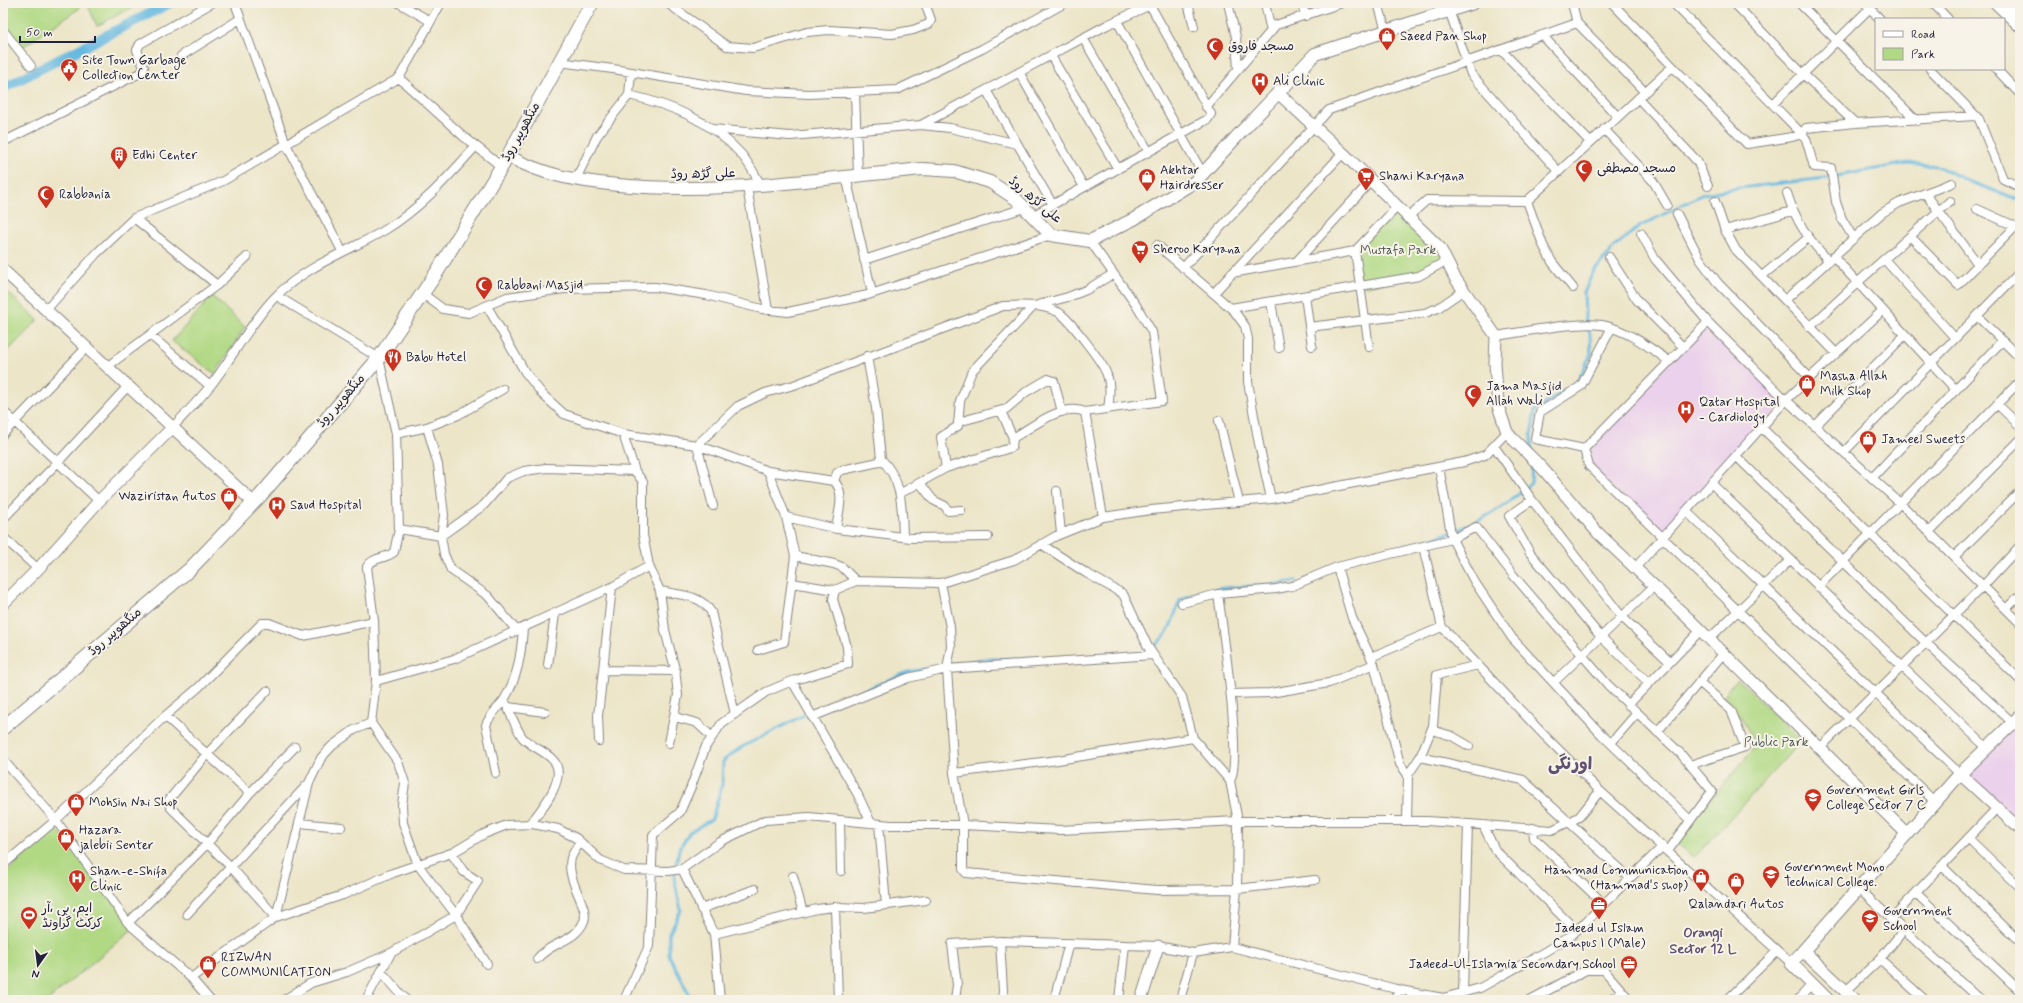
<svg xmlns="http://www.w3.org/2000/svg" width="2023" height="1003" font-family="Mynerve,'Playpen Sans Arabic',sans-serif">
<rect width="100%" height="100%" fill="#f7f3e8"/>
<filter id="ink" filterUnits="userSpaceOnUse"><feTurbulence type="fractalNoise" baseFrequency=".025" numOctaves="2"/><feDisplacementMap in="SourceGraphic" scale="8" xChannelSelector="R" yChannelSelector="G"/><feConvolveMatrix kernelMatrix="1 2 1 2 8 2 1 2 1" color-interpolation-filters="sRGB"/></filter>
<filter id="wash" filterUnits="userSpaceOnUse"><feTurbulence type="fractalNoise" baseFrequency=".012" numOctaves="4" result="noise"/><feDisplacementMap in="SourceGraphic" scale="16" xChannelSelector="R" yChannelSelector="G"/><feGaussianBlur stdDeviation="0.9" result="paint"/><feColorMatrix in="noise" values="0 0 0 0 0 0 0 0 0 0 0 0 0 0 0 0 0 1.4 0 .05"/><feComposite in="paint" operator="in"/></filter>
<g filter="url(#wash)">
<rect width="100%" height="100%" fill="#ece5c8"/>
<path fill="#ebd1eb" d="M1708,322L1786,400L1663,536L1589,466L1584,449Z
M2020,716V829L1960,774Z"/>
<path fill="#b1d984" stroke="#6a7e60" d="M3,3H77L80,8L18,50L3,32Z
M87,3H140L97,26Z
M1397,207L1446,261L1419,276L1360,287L1355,251Z
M3,288L38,320L3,356Z
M212,296L245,327L215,374L172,341Z
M1738,679L1801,741L1694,858L1675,841L1757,745L1741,718L1723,696Z
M56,828L135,927L48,1000H8L3,994V875Z"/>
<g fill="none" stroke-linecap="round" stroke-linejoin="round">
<path stroke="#64b8e0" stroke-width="3" d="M1532,453L1531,436L1535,411L1578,381L1591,354L1590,334L1585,317L1584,293L1592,274L1613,248L1639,227L1703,194L1731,189L1826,178L1908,163L1937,166L1970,182L2020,200
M1389,550C1443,537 1489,524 1531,483L1532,463
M1150,649C1171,635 1172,621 1180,600C1216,582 1259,590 1296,581
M690,1000L691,998L669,955V934L681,910L674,878L679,849L690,832L712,819L722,785L723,761L740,748L804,715L908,672L984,659H1037"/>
<path stroke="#64b8e0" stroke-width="10" d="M3,88L170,3"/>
</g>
</g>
<g filter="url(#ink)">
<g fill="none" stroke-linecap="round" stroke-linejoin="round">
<g stroke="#878482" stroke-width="10">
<path id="minor" d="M235,3L286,144L342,251
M399,3L430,21
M667,3L727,46L753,48L807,32L829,30L892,34L913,30L929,24L931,20L925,3
M1188,3L1194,27
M1228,3L1236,37L1238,70
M1265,3L1271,32
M1302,3L1305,16
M1378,3L1386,31
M1572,3L1577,23L1645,92
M1612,3L1747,144L1792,137L1802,134L1806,128L1855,123L1976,116
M1673,3L1802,134L1806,139L1814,167L1831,168L1836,202L1842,219L1854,239
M1734,3L1803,74L1855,123
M1799,3L1917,121
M1865,3L1880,19
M1933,3L1948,19
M1449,10L1471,74L1558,171
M1117,21L1203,174
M3,30L31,66
M1542,35L1618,117
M1083,38L1149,152
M1501,50L1590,142
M181,56L240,19
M1051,56L1118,169
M559,62L613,69L746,91L809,94L897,90L982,49L1065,3
M1930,69L1979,119L2003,179L2020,187
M1996,69L2020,94
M1019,72L1084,187
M399,78L463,136L502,167
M986,90L1053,205
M855,93L858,175
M629,95L631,72
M1638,98L1697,161L1708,186
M1773,104L1875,3
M1206,107L1276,25L1342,3
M921,125L1107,25L1150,5
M712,129L790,136L921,125L950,128L1017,144
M1604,129L1653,181L1667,205
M3,142L138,74L142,72L144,67L137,50L140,44L212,3
M846,176L872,293
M575,181L597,136L629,95C671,105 712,121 741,154C749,163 755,175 761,185
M747,187L768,310
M1787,193C1796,222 1808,239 1829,261
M1925,193L1978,264
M1527,201L1543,245L1552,262L1573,288
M1715,201L1725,230L1736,250L1836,353
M1977,209L2019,228
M1677,214L1700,259L1717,282L1810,378
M1032,216L1208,119L1211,114L1149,3
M1408,217L1427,200L1527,201L1672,67
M134,218L217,285
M1725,230L1792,211
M1641,233L1655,259L1708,322L1786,400L1901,504L2020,623
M1910,236L1958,285L2016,226
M1090,241L1136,305L1152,332L1162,401L1085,412L1103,517
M1157,245L1234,311L1245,326L1248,339V382L1259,444L1271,499
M1355,251L1369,347
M1609,257L1637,300L1683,347
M1834,257L1956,390
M1884,259L1955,338
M864,260L1024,208
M1296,262L1371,181
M1183,268L1329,110L1577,23
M1232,273L1355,251L1397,207
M1762,276L1808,238
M1214,293L1343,153
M423,294L443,309L469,313L507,297L564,289L655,287L706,295L762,309L788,312L868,295L1051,235
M277,296L379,358L396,434L399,529L394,552C386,559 372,557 367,567L374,621L376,681L371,723L398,762L405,783L402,805L403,823L418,865L456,915L487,964
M1305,296L1312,346
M1785,300L1882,213L1899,203L1952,183
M1271,302L1279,348
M487,306L525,372L543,395L564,414L623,434L697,445L768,471L834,481C846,493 838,513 836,529
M1231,308L1419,276L1446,261
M46,310L97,253L134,218L223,181L399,78L441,3
M1977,316L2020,272
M1708,322L1584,449L1589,466L1935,802
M1309,327L1425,313L1438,308L1464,290
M1810,327L1857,283L1950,201
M150,335L210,386
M1496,336C1525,332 1575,321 1602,325C1627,330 1649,347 1669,361
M108,366L217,285L247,257
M1997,404L2020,426
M3,411L99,501
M1001,411L1013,438
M1219,420L1239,502
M958,422L1006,409L1026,392L1048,379L1054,381L1062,412
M1815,426L1905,335
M427,427L438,465L444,515L441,536L444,554L451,570L488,596L517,631
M172,428C185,414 199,400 211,385C232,358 253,319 277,295C308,265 349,251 385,230C420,209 449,176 476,146
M1762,428L2020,680
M3,434L86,348
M396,434L427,427L458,415L503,389
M623,434L635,471L643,482V535L649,566L660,591L665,630L675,669L678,695L669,743
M1494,446L1532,500L1622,617L1670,662
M1584,449L1535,439L1540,412L1581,386L1611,329
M1844,452L1977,316L2020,358
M1736,456L1926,643L2013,723
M881,459C903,480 902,509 903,537
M1439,467L1452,539L1474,581L1512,638L1602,735L1690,820
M946,468L941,437L958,426L960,401L972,371L1034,306L1068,297L1086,290L1113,274
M1872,478L2002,341
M834,481L837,473L842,470L879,462L881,459L876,408L867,356
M920,483L933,500L945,506L948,511L961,510
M1711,483L1987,748
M1057,491L1061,534
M901,493L946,468L1010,448L1012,447L1013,438C1032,427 1063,402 1085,412
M1532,500L1509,516L1530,553L1601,637L1649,683
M713,506L697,445L738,406L765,393L794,385L1003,306C1021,305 1041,304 1058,312C1068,317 1104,364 1107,375C1111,386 1110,397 1108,409
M1686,511L1960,774
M786,517L837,529L911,538L988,537
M3,519L58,462L128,386
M399,529L441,536L484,505L507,478L524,471L546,468L635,471
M1929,532L2020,440
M3,537L38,569
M1041,544L1086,573L1123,594L1148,647L1182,697L1193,738L1230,781L1238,821L1237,889L1232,947
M1423,546L1442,627L1541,732L1600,791L1791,963
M795,556L834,564L842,567L856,581
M1954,557L2020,491
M1337,567L1352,618L1374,664L1400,764L1408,775
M1635,568L1786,400L1882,311
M792,583L835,590
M941,583L950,627L951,647L947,669L954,773L963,825V869L966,873L1157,890L1237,889L1315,880
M1818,587L2020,381
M660,591C678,595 701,594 711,612L735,714
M1218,594C1222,624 1243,761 1230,781
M1182,603L1218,594L1276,589L1292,586L1337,567L1452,539L1476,527L1514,576L1608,685L1680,753L1712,791L1668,851
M2006,609L2020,595
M1709,639L1790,560
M758,650L784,642L795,556L786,517L768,471
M1371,657L1442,627
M548,665L555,614
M603,670L676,671
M376,681L454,659L612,587L649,566
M792,681L858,795L871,823
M1554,682L1654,586
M267,691L206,755L168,801L171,808L230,866L276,917L343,895L393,873L454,852L484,834L507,825L533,824L558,829L576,838L600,860L624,870L668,871L682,869L720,842L765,820L809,817L891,825H963L1060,830L1238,821H1427L1552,830L1579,817L1600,791
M1231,694L1270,693L1329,683L1374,664
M504,700C509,709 517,731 523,738C532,747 545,751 553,760C569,777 541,810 530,824
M1628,705L1700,631
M508,707L545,712
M165,716L250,793
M675,717L697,723L712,737
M812,717L908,678L947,669L1153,655
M1432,730L1452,736L1469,746
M1657,732L1723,654
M599,741L598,716L612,587
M1611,743L1637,713
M1819,749L1983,586L2020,546
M1420,757L1523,780L1630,878
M3,760L56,820L128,923L191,978L210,1000
M1690,765L1745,747L1731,710L1699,682
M496,773L486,725C489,716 498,708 504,700C518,677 521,655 523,629
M954,773L1058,760L1193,738
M840,820L841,871
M1407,821L1408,775L1420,757L1433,726L1437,675L1478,665
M299,823L341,827
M879,824L886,905
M1483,825L1495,850L1576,930
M1533,828L1534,838L1604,904
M1968,838L2020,888
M3,865L56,820L165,716L198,688L262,623H269L303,636L374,621
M1942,866L2020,942
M682,869L714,934L720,1000
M793,876L803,913
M1858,888L1980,1000
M1916,893L2020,991
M835,907L838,1000
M701,909L755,889
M187,914L307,785
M1891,919L1997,808
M128,923L207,844L250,793L295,747
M714,934L817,909L835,907L864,908L926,900
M1000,941L1003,991L1002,1000
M537,959C550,942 576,942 584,921C590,907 565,881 571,858C573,853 577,847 580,842
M1880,959L1925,1000
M385,976L406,1000
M191,978L276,917L309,783L321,758L332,746L354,730L371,723
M1846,991L1880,959L1903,931
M1463,992L1468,824
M284,1000L311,983L347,972L391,953L456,915L478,881L464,872L451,853
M366,1000L391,953
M624,1000L649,946L653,835L680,812L691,787L706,746L722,723L766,692L792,681L848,664L847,647L833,599L835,590L856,581L941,583L1014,560L1056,536L1103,517L1151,510L1271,499L1464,462L1485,455L1507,432
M955,1000L957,985L952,944L1000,941L1125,945L1158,946L1193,953L1232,947L1400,990L1443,998L1480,988L1546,951L1572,935L1663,846
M1054,1000L1069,943
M1119,1000L1125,945
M1180,1000L1193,953
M1395,1000L1398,989
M1530,1000L1586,970H1604L1630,1000
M1608,1000L1623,992
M1727,1000L1777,951
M1798,1000L1812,984"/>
</g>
<g stroke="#878482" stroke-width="13">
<path id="tertiary" d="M1278,93L1343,153L1440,248L1455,278L1496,336L1495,363L1498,406L1507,432L1513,439L1542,468L1598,533L1690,620L1907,834
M3,270L254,503
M3,604L38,569L99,501L172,428
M1960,774L2020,829
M1791,963L1803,951
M1141,1000L1158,946"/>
</g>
<g stroke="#878482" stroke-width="14">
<path id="secondary" d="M508,156C545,176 577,181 618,185C720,195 822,178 923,169L954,171L990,182L1016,199L1051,235L1090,241L1134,219L1196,181L1241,132L1315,54L1473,3
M1791,963L1828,1000
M1855,1000L1803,951L1960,774L2020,716"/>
</g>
<g stroke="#878482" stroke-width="15">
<path id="primary" d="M1997,3L2020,25
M2010,3L2020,13
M3,728L190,569L261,495L379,358L437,272L508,156L592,3"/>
</g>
<use href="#minor" stroke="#fff" stroke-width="8"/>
<use href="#tertiary" stroke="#fff" stroke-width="11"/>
<use href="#secondary" stroke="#fff" stroke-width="12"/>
<use href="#primary" stroke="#fff" stroke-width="13"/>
</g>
</g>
<defs>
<g id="shop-pin" transform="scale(0.9)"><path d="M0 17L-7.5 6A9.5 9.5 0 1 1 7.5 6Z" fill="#c8321e" stroke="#f7f3e8"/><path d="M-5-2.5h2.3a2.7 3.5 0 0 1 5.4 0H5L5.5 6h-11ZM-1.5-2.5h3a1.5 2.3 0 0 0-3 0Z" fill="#fff"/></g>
<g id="mosque-pin" transform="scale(0.9)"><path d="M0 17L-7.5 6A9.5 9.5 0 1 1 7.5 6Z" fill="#c8321e" stroke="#f7f3e8"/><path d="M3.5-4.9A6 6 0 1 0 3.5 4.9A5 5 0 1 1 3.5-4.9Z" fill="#fff"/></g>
<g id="civic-pin" transform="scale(0.9)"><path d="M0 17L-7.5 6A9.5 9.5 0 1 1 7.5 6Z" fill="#c8321e" stroke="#f7f3e8"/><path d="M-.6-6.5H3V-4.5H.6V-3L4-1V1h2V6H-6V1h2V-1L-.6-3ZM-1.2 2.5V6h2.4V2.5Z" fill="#fff"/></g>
<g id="hospital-pin" transform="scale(0.9)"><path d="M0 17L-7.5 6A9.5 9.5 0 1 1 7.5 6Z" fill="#c8321e" stroke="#f7f3e8"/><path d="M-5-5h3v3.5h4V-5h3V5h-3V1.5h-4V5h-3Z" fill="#fff"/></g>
<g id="building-pin" transform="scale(0.9)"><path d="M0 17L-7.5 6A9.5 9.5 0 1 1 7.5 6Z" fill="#c8321e" stroke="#f7f3e8"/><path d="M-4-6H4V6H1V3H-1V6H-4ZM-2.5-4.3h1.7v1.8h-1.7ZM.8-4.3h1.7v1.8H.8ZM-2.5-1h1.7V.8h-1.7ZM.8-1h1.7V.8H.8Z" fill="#fff"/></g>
<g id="supermarket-pin" transform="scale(0.9)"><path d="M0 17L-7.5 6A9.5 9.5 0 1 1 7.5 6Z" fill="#c8321e" stroke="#f7f3e8"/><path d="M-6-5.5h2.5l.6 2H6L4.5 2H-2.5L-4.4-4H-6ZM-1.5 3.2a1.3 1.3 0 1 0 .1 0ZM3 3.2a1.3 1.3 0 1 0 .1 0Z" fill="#fff"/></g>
<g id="restaurant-pin" transform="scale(0.9)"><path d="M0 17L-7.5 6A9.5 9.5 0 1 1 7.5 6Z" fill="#c8321e" stroke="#f7f3e8"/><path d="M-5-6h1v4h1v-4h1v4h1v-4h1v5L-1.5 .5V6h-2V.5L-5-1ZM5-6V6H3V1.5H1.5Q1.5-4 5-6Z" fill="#fff"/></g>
<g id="university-pin" transform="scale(0.9)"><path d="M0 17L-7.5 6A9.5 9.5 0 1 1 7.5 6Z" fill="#c8321e" stroke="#f7f3e8"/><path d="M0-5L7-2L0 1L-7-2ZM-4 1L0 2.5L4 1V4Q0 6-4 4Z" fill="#fff"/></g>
<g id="office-pin" transform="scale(0.9)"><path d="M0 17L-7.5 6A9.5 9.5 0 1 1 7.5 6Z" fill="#c8321e" stroke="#f7f3e8"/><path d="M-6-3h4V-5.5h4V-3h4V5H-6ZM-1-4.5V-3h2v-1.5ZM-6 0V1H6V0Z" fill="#fff"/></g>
<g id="stadium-pin" transform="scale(0.9)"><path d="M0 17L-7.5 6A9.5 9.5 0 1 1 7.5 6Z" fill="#c8321e" stroke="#f7f3e8"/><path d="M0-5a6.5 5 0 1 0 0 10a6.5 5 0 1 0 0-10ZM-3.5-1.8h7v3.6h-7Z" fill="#fff"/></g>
<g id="school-pin" transform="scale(0.9)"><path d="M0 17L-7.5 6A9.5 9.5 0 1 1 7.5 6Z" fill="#c8321e" stroke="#f7f3e8"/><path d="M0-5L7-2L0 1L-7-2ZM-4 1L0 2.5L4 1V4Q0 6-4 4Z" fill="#fff"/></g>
</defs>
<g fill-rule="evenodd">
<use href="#shop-pin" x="1387" y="36"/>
<use href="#mosque-pin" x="1215" y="46"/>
<use href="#civic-pin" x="69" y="67"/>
<use href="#hospital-pin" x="1260" y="81"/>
<use href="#building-pin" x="119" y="155"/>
<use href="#mosque-pin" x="1584" y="168"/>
<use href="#supermarket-pin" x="1366" y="176"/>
<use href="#shop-pin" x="1147" y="177"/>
<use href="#mosque-pin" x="46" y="194"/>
<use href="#supermarket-pin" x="1140" y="249"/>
<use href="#mosque-pin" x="484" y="285"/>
<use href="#restaurant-pin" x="393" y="357"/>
<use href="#shop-pin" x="1807" y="383"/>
<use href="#mosque-pin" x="1473" y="393"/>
<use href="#hospital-pin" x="1686" y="409"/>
<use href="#shop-pin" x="1868" y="439"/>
<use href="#shop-pin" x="229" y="496"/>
<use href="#hospital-pin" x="277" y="505"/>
<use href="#university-pin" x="1813" y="797"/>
<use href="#shop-pin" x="76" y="802"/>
<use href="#shop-pin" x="66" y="837"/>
<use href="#university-pin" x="1771" y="874"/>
<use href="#shop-pin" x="1701" y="877"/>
<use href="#hospital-pin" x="77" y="878"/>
<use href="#shop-pin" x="1736" y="881"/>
<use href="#office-pin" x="1599" y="905"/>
<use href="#stadium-pin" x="29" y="915"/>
<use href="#school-pin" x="1870" y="918"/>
<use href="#shop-pin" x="208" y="964"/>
<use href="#office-pin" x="1629" y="964"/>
</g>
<g text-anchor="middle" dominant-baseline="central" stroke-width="4" stroke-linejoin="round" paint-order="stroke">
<g font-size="13" fill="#22223b" stroke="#f7f3e8" text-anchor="start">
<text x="1400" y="36">Saeed Pan Shop</text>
<text x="1228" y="46">مسجد فاروق</text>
<text x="82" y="60">Site Town Garbage<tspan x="82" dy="15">Collection Center</tspan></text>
<text x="1273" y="81">Ali Clinic</text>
<text x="132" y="155">Edhi Center</text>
<text x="1597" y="168">مسجد مصطفی</text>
<text x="1160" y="170">Akhtar<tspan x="1160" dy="15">Hairdresser</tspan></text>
<text x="1379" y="176">Shani Karyana</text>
<text x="59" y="194">Rabbania</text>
<text x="1153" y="249">Sheroo Karyana</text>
<text x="497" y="285">Rabbani Masjid</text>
<text x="406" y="357">Babu Hotel</text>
<text x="1820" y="376">Masha Allah<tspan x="1820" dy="15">Milk Shop</tspan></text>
<text x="1486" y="386">Jama Masjid<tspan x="1486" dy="15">Allah Wali</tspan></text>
<text x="1699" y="402">Qatar Hospital<tspan x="1699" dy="15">- Cardiology</tspan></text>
<text x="1881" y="439">Jameel Sweets</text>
<text x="216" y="496" text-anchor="end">Waziristan Autos</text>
<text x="290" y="505">Saud Hospital</text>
<text x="1826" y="790">Government Girls<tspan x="1826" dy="15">College Sector 7 C</tspan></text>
<text x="89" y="802">Mohsin Nai Shop</text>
<text x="79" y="830">Hazara<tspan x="79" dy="15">jalebii Senter</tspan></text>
<text x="1784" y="867">Government Mono<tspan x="1784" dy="15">Technical College.</tspan></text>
<text x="1688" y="870" text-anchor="end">Hammad Communication<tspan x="1688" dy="15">(Hammad's shop)</tspan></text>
<text x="90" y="871">Shan-e-Shifa<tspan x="90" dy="15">Clinic</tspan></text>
<text x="1736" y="904" text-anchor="middle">Qalandari Autos</text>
<text x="42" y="908">ایم، پی ،آر<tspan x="42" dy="15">کرکٹ گراونڈ</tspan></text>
<text x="1883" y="911">Government<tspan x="1883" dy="15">School</tspan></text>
<text x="1599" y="928" text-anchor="middle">Jadeed ul Islam<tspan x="1599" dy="15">Campus I (Male)</tspan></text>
<text x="221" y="957">RIZWAN<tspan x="221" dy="15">COMMUNICATION</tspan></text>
<text x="1616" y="964" text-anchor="end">Jadeed-Ul-Islamia Secondary School</text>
</g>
<g font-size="13" fill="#22223b" stroke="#f7f3e8">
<text transform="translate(521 132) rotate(-61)">منگھوپیر روڈ</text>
<text transform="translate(703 174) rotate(-1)">علی گڑھ روڈ</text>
<text transform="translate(1035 200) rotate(40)">علی گڑھ روڈ</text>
<text transform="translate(341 401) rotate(-49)">منگھوپیر روڈ</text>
<text transform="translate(115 632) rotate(-41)">منگھوپیر روڈ</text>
</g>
<g font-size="13" fill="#4d5951" stroke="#f7f3e8">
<text x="1398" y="250">Mustafa Park</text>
<text x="1776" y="742">Public Park</text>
</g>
<g font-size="14" font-weight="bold" fill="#615272" stroke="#f7f3e8">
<text x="1703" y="933">Orangi<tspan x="1703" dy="16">Sector 12 L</tspan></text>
</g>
<g font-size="17" font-weight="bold" fill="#615272" stroke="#f7f3e8">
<text x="1570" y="764">اورنگی</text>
</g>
</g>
<rect width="2023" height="1003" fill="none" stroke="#f7f3e8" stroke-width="16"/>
<rect x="1875" y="18" width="130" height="52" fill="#f7f3e8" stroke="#a29fa3"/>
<rect x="1883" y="31" width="20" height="6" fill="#ffffff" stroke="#a29fa3"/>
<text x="1911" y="38" font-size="12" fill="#22223b">Road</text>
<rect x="1883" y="48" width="20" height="12" fill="#b1d984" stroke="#a29fa3"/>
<text x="1911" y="58" font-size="12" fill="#22223b">Park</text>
<g transform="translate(38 965) rotate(194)" stroke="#f7f3e8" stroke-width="3" paint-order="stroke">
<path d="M0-3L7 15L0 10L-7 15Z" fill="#22223b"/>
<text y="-6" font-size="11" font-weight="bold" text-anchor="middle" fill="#22223b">N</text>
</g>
<path d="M20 36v6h75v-6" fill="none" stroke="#22223b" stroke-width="2"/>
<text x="26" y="36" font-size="12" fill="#22223b" stroke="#f7f3e8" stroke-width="3" paint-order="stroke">50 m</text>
</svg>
